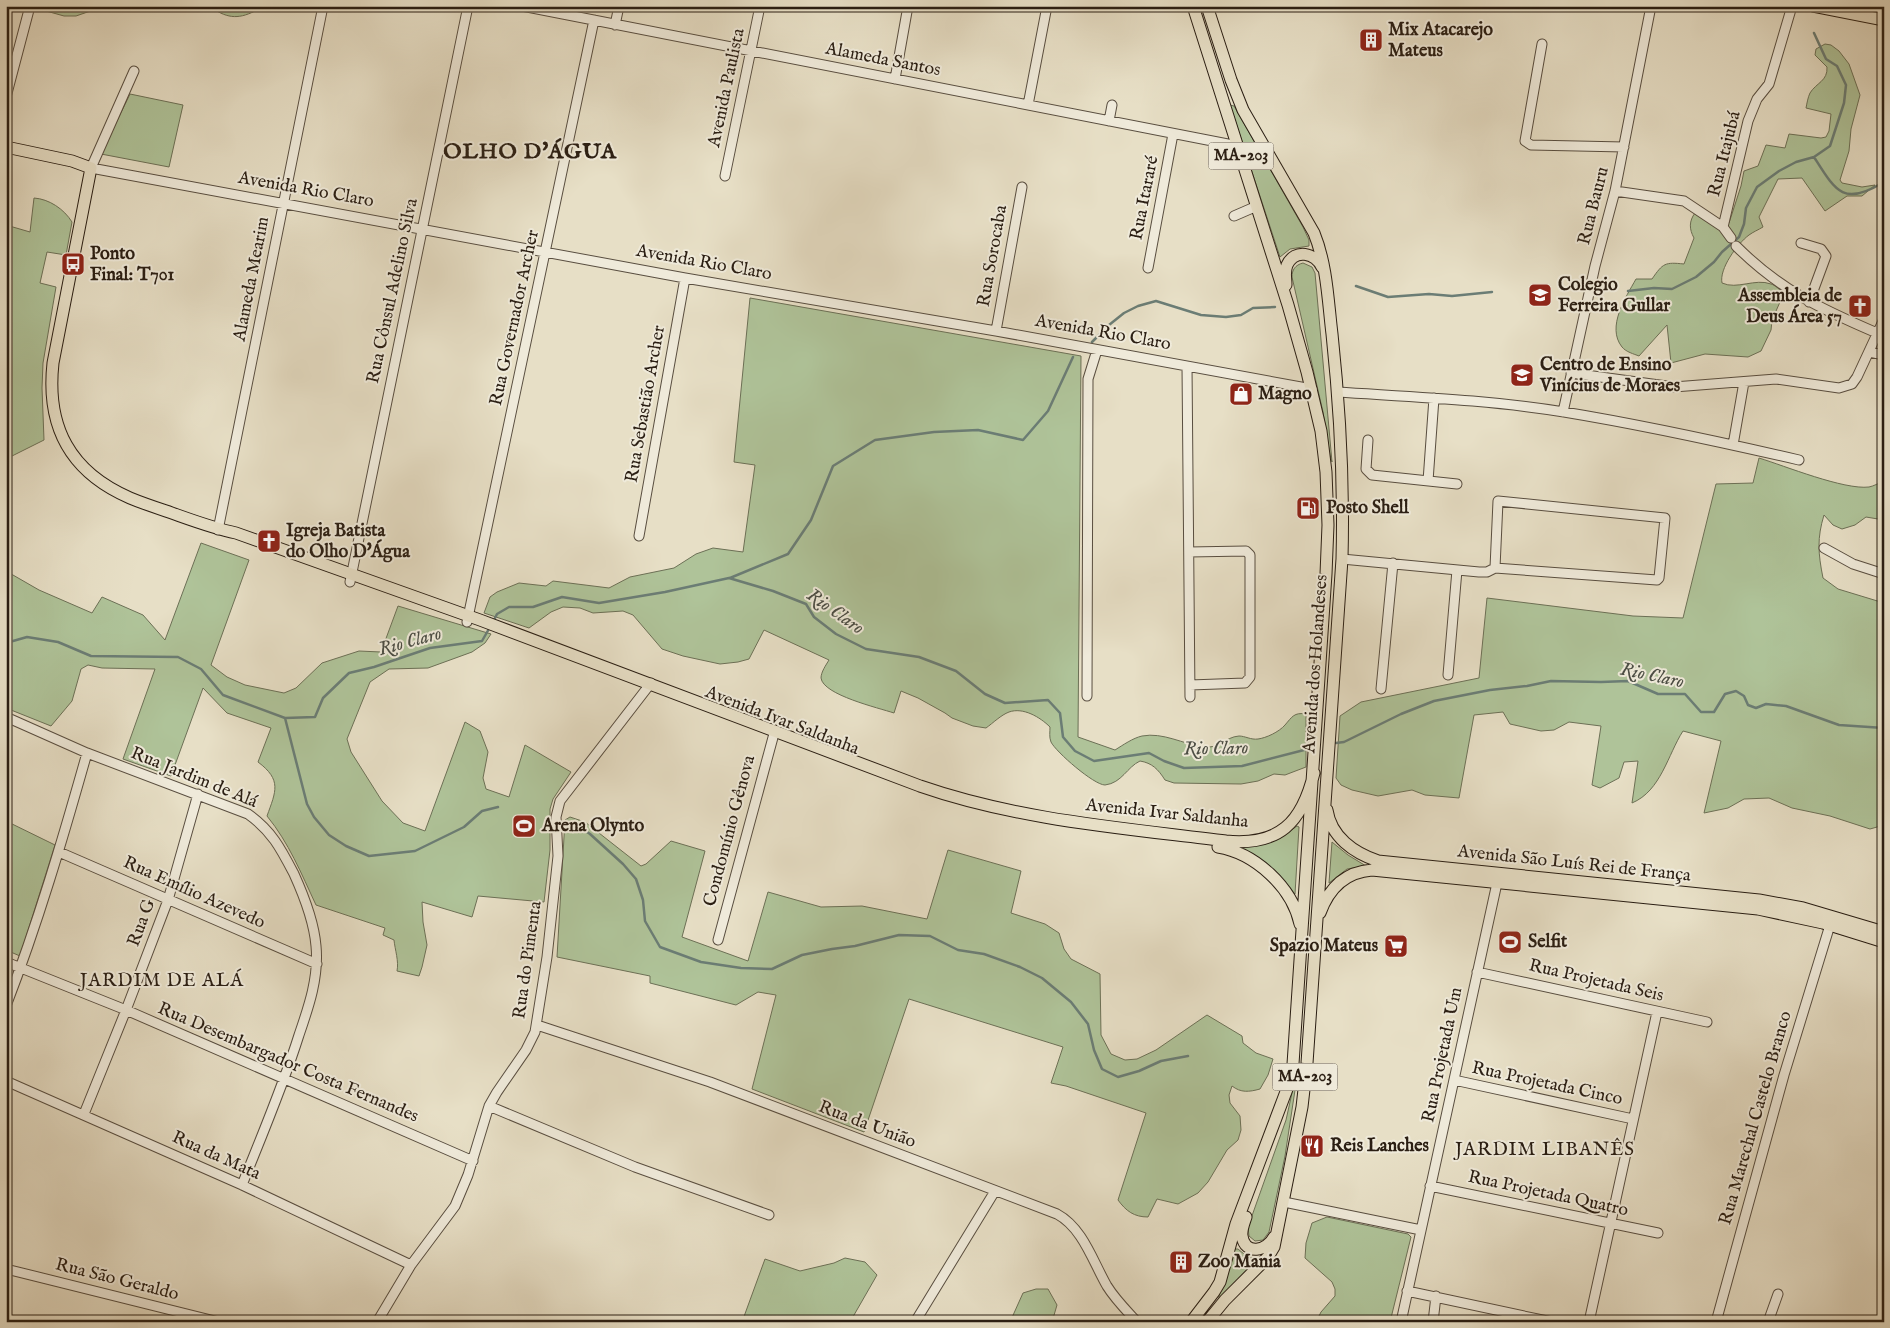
<svg xmlns="http://www.w3.org/2000/svg" width="1890" height="1328" font-family="'IM FELL English',serif">
<rect width="100%" height="100%" fill="#e7dfc6"/>
<filter id="stains"><feTurbulence type="fractalNoise" baseFrequency=".004" numOctaves="4"/><feColorMatrix values="0 0 0 0 .2 0 0 0 0 .09 0 0 0 0 .02 0 0 0 .5 -.17"/></filter>
<radialGradient id="worn" r=".72"><stop offset=".6" stop-color="#630" stop-opacity="0"/><stop offset="1" stop-color="#630" stop-opacity=".3"/></radialGradient>
<path fill="#afc399" stroke="#6c7056" d="M40,6H123L118,10L99,8L76,16H64L39,9Z
M209,6H255V11C237,20 226,18 209,6Z
M1825,44L1831,45L1839,51L1849,64L1860,95L1851,129L1849,151L1840,180L1842,183L1862,187L1875,185L1862,196H1847L1825,211L1802,178L1778,179L1759,217L1763,227C1758,230 1753,232 1749,235C1737,244 1719,269 1722,283C1737,290 1755,278 1771,284C1775,285 1780,290 1784,293L1772,320L1771,330L1761,351L1748,357L1705,354L1671,363L1667,325L1639,356C1634,354 1626,352 1622,347C1606,327 1626,297 1636,279H1652C1663,263 1665,262 1684,264L1694,238C1689,229 1689,221 1695,213L1719,229L1729,223L1741,186L1744,171L1758,166L1766,145L1785,148L1789,134L1821,138L1826,137L1829,131L1831,114L1806,108C1807,103 1808,97 1810,93C1816,83 1828,81 1827,67L1815,55L1816,49Z
M130,94L183,105L169,167L101,154Z
M1230,105L1234,106L1303,227L1309,240V246L1290,249L1280,257Z
M34,198C49,199 64,209 72,222L66,255L47,252L40,283L56,287L43,363L42,388L44,440L6,459V225L30,232Z
M1303,263L1312,267L1315,273L1332,462L1330,455L1323,412L1292,277C1292,270 1295,265 1303,263Z
M750,298L1081,356L1078,737L1115,750C1123,745 1133,738 1142,736C1163,732 1183,744 1203,747C1220,749 1225,737 1239,736C1245,736 1251,740 1258,739C1266,738 1279,732 1285,725C1292,717 1294,712 1306,714V767L1285,775L1274,774L1258,781L1241,784L1174,783L1165,780C1158,769 1152,763 1140,761C1127,767 1122,783 1105,785C1094,785 1056,752 1051,742C1049,737 1050,732 1050,727C1040,717 1023,707 1009,712C1001,715 993,723 986,728L973,726L952,718L945,713L918,698L901,691L894,713C879,708 823,695 821,678C821,672 826,665 829,660L764,630L749,659L738,662L720,664L683,656L662,649L633,615L623,611L593,613L580,608L563,607L551,612L529,628L484,613L490,597L497,592L519,583L546,586L553,581L609,588L630,577L674,568L696,554L713,548L743,552L755,465L734,462Z
M1759,458C1785,466 1844,490 1869,487C1874,486 1879,483 1884,481V520L1866,517L1855,525L1842,529L1833,525L1824,515C1817,538 1818,553 1823,578L1838,589L1884,603V825L1870,829L1830,816L1792,808L1769,798L1744,799L1728,808L1704,813L1721,741L1683,731C1668,754 1661,791 1632,803L1638,761L1624,762L1619,778L1600,788L1592,785L1601,726L1569,722L1554,730L1541,731L1510,724L1503,712L1474,715L1459,798L1425,795L1412,790L1378,796L1352,790L1341,785L1336,778L1340,716L1361,702L1479,678L1487,598L1633,616L1683,618L1716,484L1753,483Z
M201,543L249,560L211,665L227,677L245,685L284,693L296,688L322,663L359,651L381,652L398,606L491,634L485,643L472,652L428,668L389,669L370,682L347,739L351,752L382,801L403,823L425,831L465,722L480,731L488,752L483,778L486,789L509,797L525,745L571,772L553,799L550,809V850L544,902L478,896L472,917L422,902L423,922L427,945L422,967L419,976L397,971C399,961 395,950 394,940L383,935L385,928L316,905C301,873 289,843 267,816C276,791 282,780 258,762L271,728L227,713L203,688L171,776L123,759L155,669L102,668L88,665L81,669L72,701L51,726L6,708V571L39,590L92,613L102,597L143,615L165,640Z
M570,817L585,822L641,866L646,864L671,841L705,851L682,937L748,961L768,892L821,907L862,906L927,919L948,850L1021,871L1011,913L1045,924L1059,933L1064,949L1071,959L1100,974L1101,1035L1111,1054L1125,1060L1137,1059L1156,1050L1207,1015L1242,1036L1243,1043L1256,1053L1273,1059L1268,1075L1260,1089C1249,1092 1241,1093 1232,1086L1229,1095L1230,1103L1240,1116L1241,1130L1238,1140L1227,1150L1208,1182L1198,1193L1178,1204L1157,1199L1148,1217C1134,1217 1126,1211 1118,1200L1146,1113L1066,1086L1051,1083L1063,1047L909,999L864,1132L752,1089L776,995L758,992L736,1005L650,983V976L557,957L565,820Z
M6,821L55,845L20,956L6,950Z
M1297,826L1299,827L1295,894L1282,879L1236,847L1283,836Z
M1332,842L1348,855L1366,866L1347,869L1329,883Z
M1296,1075L1297,1077L1285,1156L1269,1232L1263,1240L1255,1241L1249,1236L1248,1227L1286,1120Z
M1327,1217L1408,1234L1411,1237L1390,1322H1316L1321,1312L1335,1296V1289L1332,1282L1305,1258L1306,1243L1312,1223Z
M1235,1249H1238L1244,1254L1257,1260L1219,1299V1296Z
M845,1258L865,1262L877,1275L850,1322H742L765,1259L800,1271L834,1263Z
M1036,1289H1048L1057,1305L1052,1322H1010L1023,1293Z"/>
<g fill="none" stroke-linecap="round" stroke-linejoin="round">
<path stroke="#6b7d75" stroke-width="2.5" d="M1814,157C1835,190 1843,207 1882,183
M1356,286L1388,297L1429,294L1452,296L1492,292
M1628,291L1654,288L1672,289L1696,277L1714,262L1722,252L1739,237L1744,224L1746,208L1757,187L1779,171L1796,162L1814,157L1830,146L1844,103L1846,85L1837,66L1826,59L1814,33
M1092,342L1109,325L1124,313L1138,306L1156,301L1201,315L1226,317L1241,315L1253,308L1275,307
M730,578L788,554L811,520L833,466L875,440L934,432L978,430L1023,440L1048,411L1073,357
M494,620L497,614L509,607H533L562,597L599,603L665,592L729,578L773,591L806,604L814,617L836,634L866,649L919,657L956,671L985,694L1005,703L1048,700L1060,713L1063,737L1075,751L1094,761L1149,753L1164,761L1184,768L1242,766L1308,749
M6,643L27,637L58,642L91,656L178,657L201,669L223,695L285,718L315,717L323,698L349,673L374,667L430,648L482,641L490,627
M285,718L307,804L314,817L329,835L346,846L369,856L415,851L464,827L482,811L498,807
M1336,743L1344,742L1401,714L1434,701L1490,690L1527,686L1551,681L1601,682L1628,681L1658,694H1685L1701,712H1714L1725,694L1736,691L1744,696L1748,705L1756,708L1766,704L1786,706L1839,725L1884,728
M572,822L590,834L623,864L636,879L643,900L645,921L660,947L701,962L741,968L772,969L802,955L832,949L855,946L899,935L930,936L958,950L984,954L1020,967L1042,978L1071,1002L1088,1024L1094,1050L1102,1069L1118,1077L1139,1071L1161,1061L1188,1056"/>
<g stroke="#594e40" stroke-width="11">
<path id="minor" d="M522,6L1238,146
M615,25L619,6
M1542,44L1525,141L1531,145L1624,147
M134,71L91,168L685,278L996,331L1312,389
M895,79L908,6
M6,97L30,6
M1028,105L1047,6
M1109,121L1112,105
M1884,172V182
M725,176L760,6
M1615,191L1684,201L1723,227L1731,238
M1234,216L1257,206
M1723,227L1748,121L1757,99L1769,84L1792,6
M1801,243L1821,249L1826,256L1809,302
M1736,246C1780,290 1821,309 1877,333
M1148,268L1173,134
M996,331L1022,187
M1869,352L1884,355
M1187,366L1190,697
M1571,373L1674,387L1776,379L1839,388L1852,384L1857,377L1884,319
M1338,392C1413,397 1490,400 1564,412C1643,425 1721,442 1799,460
M1563,412L1595,266L1615,191L1651,6
M1368,440L1366,469L1372,475L1457,484
M1733,445L1744,382
M1428,481L1434,398
M218,530L323,6
M639,536L685,278
M1824,548L1853,564L1884,574
M1189,552L1246,551L1250,555V677L1245,683L1190,685
M1342,559L1479,572H1487L1495,568L1657,580L1659,578L1665,518L1498,501L1495,568
M350,582L468,6
M467,622L594,20
M1448,675L1457,570
M1381,689L1393,563
M1087,696L1088,379L1097,350
M6,717L87,753L248,814C272,831 281,849 294,874C304,896 314,921 316,946C319,977 309,1006 299,1035C283,1086 262,1135 242,1185
M59,852L317,964
M718,940L775,730
M6,962L126,1010L473,1161
M1477,972L1707,1022
M6,1006C38,923 63,838 87,753
M537,1025L710,1082L1057,1214C1083,1228 1093,1262 1107,1286C1115,1299 1126,1310 1137,1322
M1454,1080L1633,1119
M6,1081L242,1185L411,1265
M489,1106L635,1167L769,1215
M84,1114L126,1010L168,900L198,794
M1430,1186L1658,1233
M1284,1202L1421,1230
M6,1269L219,1322
M1407,1291L1552,1322
M377,1322L411,1265L455,1206L468,1175L489,1106L497,1092L526,1050L535,1032L547,957L558,856L556,817L560,801L651,683
M915,1322L995,1191
M1401,1322L1497,883
M1433,1322L1436,1296
M1589,1322L1657,1012
M1716,1322L1784,1075L1830,925
M1768,1322L1778,1294"/>
</g>
<g stroke="#2a1e13" stroke-width="13">
<path id="major" d="M1813,6L1884,20
M6,147L72,161L91,168
M91,168L53,363C46,427 70,472 130,498C142,503 154,507 166,511C189,519 212,528 236,533L480,620L920,786C1018,820 1123,828 1226,841C1279,846 1302,823 1314,773
M1286,285C1286,278 1284,272 1287,265C1295,248 1315,253 1322,267
M1327,810C1331,837 1354,853 1378,861L1759,900L1803,908L1884,932
M1218,847C1255,853 1292,887 1300,924
M1320,913C1329,888 1345,872 1372,870L1758,909L1823,923L1884,942
M1246,1217C1244,1223 1241,1230 1242,1236C1245,1256 1267,1251 1274,1237
M1191,1322L1214,1292L1220,1282L1236,1224L1287,1089L1293,1064L1326,574L1328,525L1326,472L1321,431L1307,372L1288,305L1193,6
M1207,1322L1225,1300L1268,1257L1274,1247L1302,1107L1307,1063L1342,559C1344,484 1340,409 1332,334C1328,301 1327,265 1314,233L1243,110L1231,80L1207,6"/>
</g>
<use href="#minor" stroke="#efeada" stroke-width="9"/>
<use href="#major" stroke="#e7dfc6" stroke-width="11"/>
</g>
<defs>
<g id="building-square" transform="scale(1.25)"><rect x="-9" y="-9" width="18" height="18" rx="4" fill="#8f2418" stroke="#efeada"/><path d="M-4-6H4V6H1V3H-1V6H-4ZM-2.5-4.3h1.7v1.8h-1.7ZM.8-4.3h1.7v1.8H.8ZM-2.5-1h1.7V.8h-1.7ZM.8-1h1.7V.8H.8Z" fill="#fff"/></g>
<g id="bus-square" transform="scale(1.25)"><rect x="-9" y="-9" width="18" height="18" rx="4" fill="#8f2418" stroke="#efeada"/><path d="M-5-6H5V4H4V6H2V4H-2V6H-4V4H-5ZM-3.5-4V0h7V-4ZM-3.5 1.2v1.5H-2V1.2ZM2 1.2v1.5H3.5V1.2Z" fill="#fff"/></g>
<g id="school-square" transform="scale(1.25)"><rect x="-9" y="-9" width="18" height="18" rx="4" fill="#8f2418" stroke="#efeada"/><path d="M0-5L7-2L0 1L-7-2ZM-4 1L0 2.5L4 1V4Q0 6-4 4Z" fill="#fff"/></g>
<g id="church-square" transform="scale(1.25)"><rect x="-9" y="-9" width="18" height="18" rx="4" fill="#8f2418" stroke="#efeada"/><path d="M-1.2-6h2.4v3.5h3.3v2.4h-3.3V6h-2.4V-.1h-3.3v-2.4h3.3Z" fill="#fff"/></g>
<g id="shop-square" transform="scale(1.25)"><rect x="-9" y="-9" width="18" height="18" rx="4" fill="#8f2418" stroke="#efeada"/><path d="M-5-2.5h2.3a2.7 3.5 0 0 1 5.4 0H5L5.5 6h-11ZM-1.5-2.5h3a1.5 2.3 0 0 0-3 0Z" fill="#fff"/></g>
<g id="fuel-square" transform="scale(1.25)"><rect x="-9" y="-9" width="18" height="18" rx="4" fill="#8f2418" stroke="#efeada"/><path d="M-5.5-6h7V0h2V4h1.3V-2.5L3-4.5l.8-.8L6-3V5H2.5V1h-1V6h-7ZM-4.2-4.7v3.2H.2V-4.7Z" fill="#fff"/></g>
<g id="stadium-square" transform="scale(1.25)"><rect x="-9" y="-9" width="18" height="18" rx="4" fill="#8f2418" stroke="#efeada"/><path d="M0-5a6.5 5 0 1 0 0 10a6.5 5 0 1 0 0-10ZM-3.5-1.8h7v3.6h-7Z" fill="#fff"/></g>
<g id="supermarket-square" transform="scale(1.25)"><rect x="-9" y="-9" width="18" height="18" rx="4" fill="#8f2418" stroke="#efeada"/><path d="M-6-5.5h2.5l.6 2H6L4.5 2H-2.5L-4.4-4H-6ZM-1.5 3.2a1.3 1.3 0 1 0 .1 0ZM3 3.2a1.3 1.3 0 1 0 .1 0Z" fill="#fff"/></g>
<g id="restaurant-square" transform="scale(1.25)"><rect x="-9" y="-9" width="18" height="18" rx="4" fill="#8f2418" stroke="#efeada"/><path d="M-5-6h1v4h1v-4h1v4h1v-4h1v5L-1.5 .5V6h-2V.5L-5-1ZM5-6V6H3V1.5H1.5Q1.5-4 5-6Z" fill="#fff"/></g>
</defs>
<g fill-rule="evenodd">
<use href="#building-square" x="1371" y="40"/>
<use href="#bus-square" x="73" y="264"/>
<use href="#school-square" x="1540" y="295"/>
<use href="#church-square" x="1860" y="306"/>
<use href="#school-square" x="1522" y="375"/>
<use href="#shop-square" x="1241" y="394"/>
<use href="#fuel-square" x="1308" y="508"/>
<use href="#church-square" x="269" y="541"/>
<use href="#stadium-square" x="524" y="826"/>
<use href="#stadium-square" x="1510" y="942"/>
<use href="#supermarket-square" x="1396" y="946"/>
<use href="#restaurant-square" x="1312" y="1146"/>
<use href="#building-square" x="1181" y="1262"/>
</g>
<g text-anchor="middle" dominant-baseline="central" stroke-width="4" stroke-linejoin="round" paint-order="stroke">
<g fill="#efeada" stroke="#655b4f" stroke-width="1">
<rect x="1208.5" y="142.5" width="65" height="27" rx="4"/>
<rect x="1272.5" y="1063.5" width="65" height="27" rx="4"/>
</g>
<g font-size="16" font-weight="bold" fill="#2a1e13">
<text x="1241" y="156">MA-203</text>
<text x="1305" y="1077">MA-203</text>
</g>
<g font-size="18" font-weight="bold" fill="#2a1e13" stroke="#efeada" text-anchor="start">
<text x="1388" y="30">Mix Atacarejo<tspan x="1388" dy="21">Mateus</tspan></text>
<text x="90" y="254">Ponto<tspan x="90" dy="21">Final: T701</tspan></text>
<text x="1558" y="285">Colegio<tspan x="1558" dy="21">Ferreira Gullar</tspan></text>
<text x="1842" y="296" text-anchor="end">Assembleia de<tspan x="1842" dy="21">Deus Área 57</tspan></text>
<text x="1540" y="365">Centro de Ensino<tspan x="1540" dy="21">Vinícius de Moraes</tspan></text>
<text x="1258" y="394">Magno</text>
<text x="1326" y="508">Posto Shell</text>
<text x="286" y="531">Igreja Batista<tspan x="286" dy="21">do Olho D'Água</tspan></text>
<text x="542" y="826">Arena Olynto</text>
<text x="1528" y="942">Selfit</text>
<text x="1378" y="946" text-anchor="end">Spazio Mateus</text>
<text x="1330" y="1146">Reis Lanches</text>
<text x="1198" y="1262">Zoo Mania</text>
</g>
<g font-size="18" fill="#2a1e13" stroke="#efeada">
<text transform="translate(883 60) rotate(11)">Alameda Santos</text>
<text transform="translate(727 88) rotate(-78)">Avenida Paulista</text>
<text transform="translate(1725 154) rotate(-76)">Rua Itajubá</text>
<text transform="translate(306 190) rotate(10)">Avenida Rio Claro</text>
<text transform="translate(1145 198) rotate(-79)">Rua Itararé</text>
<text transform="translate(1594 206) rotate(-76)">Rua Bauru</text>
<text transform="translate(993 256) rotate(-80)">Rua Sorocaba</text>
<text transform="translate(704 263) rotate(10)">Avenida Rio Claro</text>
<text transform="translate(252 279) rotate(-79)">Alameda Mearim</text>
<text transform="translate(393 291) rotate(-78)">Rua Cônsul Adelino Silva</text>
<text transform="translate(515 318) rotate(-78)">Rua Governador Archer</text>
<text transform="translate(1103 333) rotate(10)">Avenida Rio Claro</text>
<text transform="translate(646 404) rotate(-80)">Rua Sebastião Archer</text>
<text transform="translate(1316 664) rotate(-86)">Avenida dos Holandeses</text>
<text transform="translate(782 721) rotate(21)">Avenida Ivar Saldanha</text>
<text transform="translate(194 778) rotate(22)">Rua Jardim de Alá</text>
<text transform="translate(1167 814) rotate(6)">Avenida Ivar Saldanha</text>
<text transform="translate(730 831) rotate(-75)">Condomínio Gênova</text>
<text transform="translate(1574 864) rotate(6)">Avenida São Luís Rei de França</text>
<text transform="translate(194 893) rotate(24)">Rua Emílio Azevedo</text>
<text transform="translate(142 923) rotate(-70)">Rua G</text>
<text transform="translate(528 960) rotate(-82)">Rua do Pimenta</text>
<text transform="translate(1596 981) rotate(13)">Rua Projetada Seis</text>
<text transform="translate(1443 1055) rotate(-78)">Rua Projetada Um</text>
<text transform="translate(288 1063) rotate(23)">Rua Desembargador Costa Fernandes</text>
<text transform="translate(1547 1084) rotate(12)">Rua Projetada Cinco</text>
<text transform="translate(1756 1118) rotate(-74)">Rua Marechal Castelo Branco</text>
<text transform="translate(867 1125) rotate(21)">Rua da União</text>
<text transform="translate(216 1156) rotate(24)">Rua da Mata</text>
<text transform="translate(1548 1194) rotate(12)">Rua Projetada Quatro</text>
<text transform="translate(117 1280) rotate(14)">Rua São Geraldo</text>
</g>
<g font-size="19" font-style="italic" fill="#4b4d44" stroke="#efeada">
<text transform="translate(835 612) rotate(35)">Rio Claro</text>
<text transform="translate(410 642) rotate(-15)">Rio Claro</text>
<text transform="translate(1652 676) rotate(12)">Rio Claro</text>
<text transform="translate(1216 749) rotate(-1)">Rio Claro</text>
</g>
<g font-size="19" letter-spacing="1" fill="#2a1e13" stroke="#efeada">
<text x="162" y="981">JARDIM DE ALÁ</text>
<text x="1545" y="1150">JARDIM LIBANÊS</text>
</g>
<g font-size="22" font-weight="bold" letter-spacing="1" fill="#2a1e13" stroke="#efeada">
<text x="530" y="152">OLHO D'ÁGUA</text>
</g>
</g>
<rect width="1890" height="1328" fill="none" stroke="#e7dfc6" stroke-width="25"/>
<rect x="8" y="8" width="1875" height="1313" fill="none" stroke="#2a1e13" stroke-width="2.5"/>
<rect x="12" y="12" width="1865" height="1303" fill="none" stroke="#2a1e13"/>
<rect width="100%" height="100%" filter="url(#stains)"/>
<rect width="100%" height="100%" fill="url(#worn)"/>
</svg>
